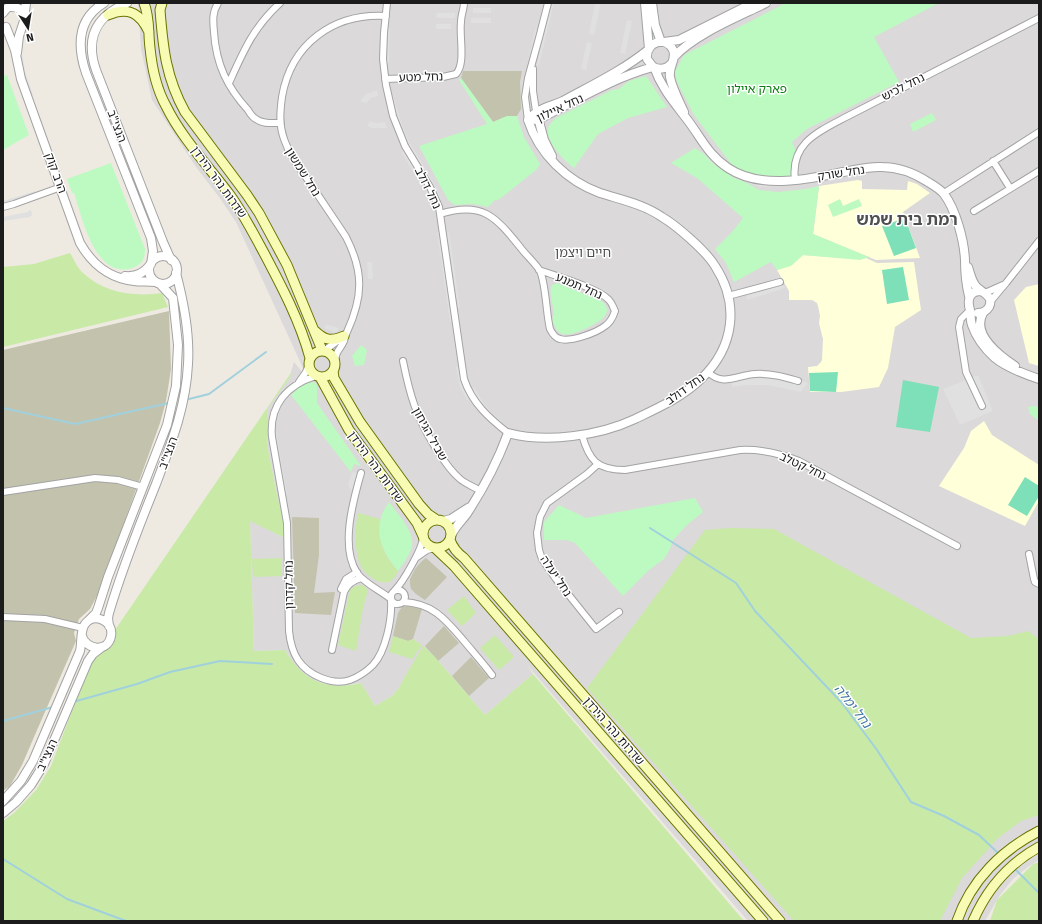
<svg xmlns="http://www.w3.org/2000/svg" width="1042" height="924" font-family="'Fira Sans','Noto Sans Hebrew',sans-serif">
<rect width="100%" height="100%" fill="#eeeae2"/>
<path fill="#dbd9d9" fill-rule="evenodd" d="M138,3H1039V860L1028,867L1013,879L1000,895L985,921H748L527,665L533,674L485,715L434,656L413,663L399,688L392,696L375,706L361,683L340,686H330L322,683L313,680L300,671L290,658L285,650L254,651L250,520L283,537V516L278,500L267,445L269,425L267,409L289,379L294,362L308,379L236,222L219,197L196,167L152,100L141,49ZM409,518H410L456,580L441,561Z"/>
<path fill="#ffffda" d="M858,180L862,181V189L907,190L908,181L917,184L930,193L903,212L920,258L876,260L813,234L819,186Z
M803,255L859,259L866,258L877,263L914,262L921,310L895,327L888,368L879,387L841,392H810L808,367L817,366L821,362L822,360L823,339L819,323L820,316L818,306L817,303L812,300H789V291L777,270L791,265Z
M1039,284V366L1029,363L1014,300L1026,287Z
M984,421L992,435L1039,465V501L1025,526L939,486L964,448L971,431Z"/>
<path fill="#c3c2ad" d="M463,71H522L520,82L521,109L517,116H507L493,122L461,78Z
M169,311L171,369L166,401L160,423L99,592L90,609L79,619L74,633L76,641L34,737L22,765L10,786L3,791V350Z
M292,517L319,518V555L314,593L335,592L331,615L295,613Z
M426,558L447,577L425,600L416,594L411,589L410,584V579L415,569L422,561Z
M407,606H412L422,609L413,639L408,641L393,636L398,613L402,607Z
M444,626L459,643L438,661L425,646Z
M471,657L489,678L469,696L452,676Z"/>
<path fill="#c8eaa6" d="M70,253C74,259 77,268 83,273C104,293 134,297 162,293L168,307L3,347V267L34,264Z
M293,370L289,379L267,409L269,425L267,445L278,500L283,516V537L250,521L254,651L285,650C303,681 326,691 361,683L375,706L392,696L399,688L404,678L423,646L434,656L485,715L533,674L744,921H3V821L14,813L36,790L51,766L91,661C94,659 96,656 99,654C111,645 114,649 115,630Z
M358,513L380,519C379,543 382,553 398,571C397,574 395,577 393,579C385,588 370,578 364,571C359,565 357,554 356,547C354,535 356,524 358,513Z
M731,528L774,529L971,638L1008,636L1028,631L1039,639V815L1021,821L998,838L962,878L940,921H794L587,688L705,530Z
M281,558V576L253,577L252,559Z
M363,585L368,590L363,608L356,651L338,645L350,590L355,586Z
M464,596L476,613L462,626L447,610Z
M495,635L514,657L499,670L480,648Z
M393,636L408,641L413,639L422,645L412,659L389,652Z
M1039,862V921H990L997,900L1033,864Z"/>
<path fill="#bdfac1" d="M786,3H939L874,37L899,82L807,129L792,142L796,151L793,164V176C771,178 750,178 732,165L694,115L677,82L675,71L683,57L686,54Z
M7,75L29,135L3,150V76Z
M646,76L667,107L628,118L598,134L574,168C565,162 545,141 548,129C548,125 553,121 556,118L612,90L619,89L629,81Z
M461,78L493,122L507,116H517L524,137L540,164L536,170L497,201L496,199L488,207L473,204L455,205L448,200L419,146L487,124L459,80Z
M932,113L936,120L913,132L910,124Z
M695,148L735,176L759,190L778,192L806,189L819,186L813,234L869,257L860,260L803,255L791,266L777,270L771,262L734,282L726,263L715,249L732,232L743,218L697,178L671,163Z
M111,163L145,249C145,259 142,265 132,268C95,280 82,217 74,193H72L67,179Z
M840,199L843,206L859,199L862,206L833,217L828,205Z
M557,283L589,296L597,298L604,303L607,309C607,312 606,315 604,317C598,324 571,337 563,334C557,333 554,325 552,320C557,308 547,297 552,285Z
M361,345L367,350L364,365L355,366L352,356Z
M314,382L317,385V403L361,466L354,464L351,472L291,395C298,388 304,383 314,382Z
M1034,406L1039,407V421L1030,414L1028,407Z
M695,498L703,512L687,525L673,540L670,549L664,559L649,570L623,596L575,543L567,540H544V522L559,505L586,518Z
M389,502C397,513 415,532 412,546C410,555 403,564 398,571C380,550 371,527 389,502Z"/>
<path fill="#7de0b8" d="M905,218L916,248L894,256L882,226Z
M903,267L909,300L887,304L882,270Z
M838,372L836,392L810,391L809,373Z
M903,380L939,387L930,432L896,427Z
M1025,477L1039,486V496L1027,516L1008,505Z"/>
<path fill="#e0e0e0" d="M551,3H554L551,15L539,65H537Z
M595,3H601L594,35L589,34Z
M770,3H775L699,42L698,40Z
M473,8H491V13H473Z
M437,13H455V18H436Z
M471,18H491V23H471Z
M627,20L632,21L625,54L620,53Z
M436,24H451V29H436Z
M388,28L390,29L389,63H387Z
M535,29L538,30L530,62H528Z
M587,42L592,43L586,70L581,69Z
M76,49H78L140,217L138,218L78,65Z
M20,53H22L25,72L33,95L31,96L25,78Z
M377,90L378,96L371,98L366,103L360,101L366,94Z
M393,95L403,128L410,143L435,185L441,199L439,200L433,186L407,143L401,129L391,96Z
M370,121L377,123L385,122L387,128H372L367,126Z
M701,147L713,161L735,177L760,185L782,184L783,186L760,187L734,178L712,163L699,148Z
M403,151L427,189L432,201L430,202L425,190L409,165L401,152Z
M36,191L37,193L4,203L3,201Z
M31,210L32,215L30,217L3,221V217L28,212V211Z
M437,232H439L452,322H450Z
M447,232H449L460,308L458,309Z
M367,262H372L373,279H368Z
M782,282L785,288L747,300L746,294Z
M326,324L339,328L336,333L324,328Z
M456,367H458L463,386L469,399L467,400L460,387Z
M756,375L794,378L808,383L801,392L768,385H749L732,387L731,379Z
M978,375L993,411L960,425L943,389Z
M474,387L484,404L494,415L502,421L501,423L492,416L482,405L473,392L471,388Z
M350,396L364,420L421,497L419,498L377,441L348,397Z
M273,426H275L287,494H285Z
M346,433L403,510L401,511L358,454L344,434Z
M352,472L358,473L352,491L348,485Z
M423,601L441,610L449,618L489,664L488,665L448,619L440,612L422,603Z"/>
<g fill="none" stroke-linecap="round" stroke-linejoin="round">
<path stroke="#a1d0dd" stroke-width="2" d="M185,400L209,394L266,352
M3,408L75,424L169,403
M650,528L736,583L755,611L842,703L877,750L911,802L944,816L979,835L999,854
M73,702L137,684L170,672L220,661L272,664
M3,721L53,707
M3,859L67,899L126,921
M1014,868L1039,893"/>
<g stroke="#a3a3a3" stroke-width="8">
<path id="minor" d="M218,3C212,13 213,21 214,32C216,64 227,87 248,110C250,113 252,117 256,119C262,124 272,123 280,123
M387,3L384,33L383,59L386,85L393,116L405,146L430,187L439,207L464,379C472,403 489,418 508,433
M533,69V91L536,111
M385,79L443,77L456,74C466,63 459,36 461,22C461,15 464,9 464,3
M229,83C244,50 253,28 280,3
M528,120L525,97L528,78L539,38L548,3
M993,161L1010,188
M795,180C790,142 820,131 848,116L1039,18
M944,193L1039,132
M3,207L14,204L61,187
M974,211L1039,171
M440,214C482,201 495,216 520,247C525,254 536,264 540,271C546,284 546,313 550,329C552,333 555,338 560,339C571,342 596,333 605,326C610,323 613,317 615,311C613,307 612,303 609,300C598,288 556,276 539,270
M985,293L1003,285
M728,296L780,282
M990,302L1006,283L1039,241
M970,310L961,319L959,327L966,372L982,406
M324,351L340,339
M403,361C410,396 416,416 435,447C442,458 449,470 460,479C466,484 474,487 481,491
M335,363C336,349 339,352 344,341C345,338 345,335 347,332C363,297 364,272 346,237C335,220 323,203 312,186C302,171 290,157 284,139C279,125 280,112 282,97C291,44 333,13 386,16
M708,372C723,387 737,375 755,374C770,373 784,377 798,381
M316,376C287,385 269,405 272,437L287,523L289,631C290,641 292,651 298,660C308,675 332,686 350,680C358,677 367,671 373,665C386,651 392,619 391,601
M299,382L306,372L309,364
M582,435C589,460 597,470 625,470L740,450C761,449 779,453 799,461L957,546
M598,464L587,474L547,503L540,517L537,533L539,550L542,559L556,579L596,629L619,612
M361,473C353,501 340,547 357,573C364,583 381,591 391,599
M3,492L95,478L118,480L143,487
M1029,554L1034,579L1035,582L1039,584
M417,557L427,550L434,548
M341,589L346,579L357,572
M391 597a7 7 0 1 1 14 0a7 7 0 1 1-14 0Z
M395,590C403,582 423,548 423,537
M403,602C433,603 446,620 464,641C473,652 483,663 492,675
M3,617L45,619L83,628
M332,650L344,592C347,585 354,580 361,578"/>
</g>
<g stroke="#a3a3a3" stroke-width="10">
<path id="tertiary" d="M104,3C77,19 77,46 86,73L151,238L153,251L151,264
M127,3C96,16 85,38 96,70L163,242L171,260
M645,3L649,49
M652,3L655,25L661,42
M11,7C18,7 23,10 24,17
M3,13L7,8L14,5
M6,27L15,50L21,79L80,243C92,264 108,278 134,281C141,282 148,281 156,282
M664,42L679,40L753,3
M17,53L19,36L24,21L26,3
M674,57C695,34 738,17 766,3
M672,63C667,69 660,70 653,67L647,59C645,42 666,35 673,50C677,59 668,67 670,77C672,88 679,101 684,112
M654,67C661,87 673,101 686,118C701,137 707,154 728,168C761,190 808,179 843,172C856,170 869,166 882,167C899,167 914,173 928,182C933,185 940,189 944,194C956,210 964,240 965,260C965,273 966,284 969,296
M537,114L544,140L552,156
M528,120C538,108 549,107 563,101C592,85 622,71 648,50
M528,120L539,119C576,101 612,78 653,67
M149 270a14 14 0 1 1 28 0a14 14 0 1 1-28 0Z
M968,267C970,273 971,279 975,285C979,292 995,295 989,307C986,312 982,313 978,313
M125,276C135,277 144,273 150,265
M981,291C969,291 967,300 970,310C971,314 970,320 972,325C976,337 985,349 995,358C1007,368 1024,374 1039,379
M983,313C971,334 1000,356 1015,366
M443,521L451,519L468,508
M452,534C456,525 463,520 468,512C484,487 498,461 508,433C546,443 599,436 635,419C658,408 683,397 702,378C734,347 740,304 715,266C706,251 677,226 662,217C643,204 622,200 600,193C567,181 539,154 528,120
M89,620L96,613L98,608L108,577L167,425L176,386L178,345L173,298L160,284
M109,626L108,618L109,613C122,569 139,526 156,484C171,444 186,407 188,364C190,333 184,303 176,273
M3,801L21,781L33,761L80,651C82,643 80,630 85,624C94,612 114,621 111,636C108,653 86,650 82,636
M3,813L16,802L31,785L44,764L88,661L93,654L102,647"/>
</g>
<g stroke="#6a7502" stroke-width="11">
<path id="secondary" d="M144,3C150,18 148,32 150,48C152,68 156,88 166,106C181,137 209,167 230,195C243,213 253,233 264,253C282,287 300,321 310,358
M162,3L160,10C163,48 166,78 185,112L247,195L259,213L287,265L322,350
M108,15C128,6 140,13 149,32
M315,331C325,341 332,341 344,336
M309 364a13 13 0 1 1 26 0a13 13 0 1 1-26 0Z
M333,371L334,378L360,422L419,504L428,514L437,520
M320,377L349,430L417,523L423,536
M423 534a14 14 0 1 1 28 0a14 14 0 1 1-28 0Z
M450,540C453,548 457,553 464,558L780,921
M435,548L454,566L763,921
M957,921C971,880 1002,850 1039,831
M973,921C987,889 1008,864 1039,847"/>
</g>
<use href="#minor" stroke="#fff" stroke-width="6"/>
<use href="#tertiary" stroke="#fff" stroke-width="8"/>
<use href="#secondary" stroke="#f8fbb3" stroke-width="9"/>
</g>
<g text-anchor="middle" dominant-baseline="central" stroke-width="3" stroke-linejoin="round" paint-order="stroke">
<g font-size="12" fill="#1c1c1c" stroke="#fff">
<text transform="translate(421 77) rotate(-2)">נחל מטע</text>
<text transform="translate(903 87) rotate(-27)">נחל לכיש</text>
<text transform="translate(560 108) rotate(-25)">נחל איילון</text>
<text transform="translate(117 126) rotate(69)">הנצי"ב</text>
<text transform="translate(303 172) rotate(58)">נחל שמשון</text>
<text transform="translate(56 173) rotate(70)">הרב קוק</text>
<text transform="translate(841 173) rotate(-9)">נחל שורק</text>
<text transform="translate(219 182) rotate(54)">שדרות נהר הירדן</text>
<text transform="translate(428 188) rotate(64)">נחל דולב</text>
<text transform="translate(579 286) rotate(23)">נחל תמנע</text>
<text transform="translate(685 389) rotate(-36)">נחל דולב</text>
<text transform="translate(430 434) rotate(61)">שביל הגיחון</text>
<text transform="translate(168 453) rotate(-69)">הנצי"ב</text>
<text transform="translate(803 466) rotate(25)">נחל קטלב</text>
<text transform="translate(376 467) rotate(54)">שדרות נהר הירדן</text>
<text transform="translate(556 576) rotate(56)">נחל יעלה</text>
<text transform="translate(289 585) rotate(-91)">נחל קדרון</text>
<text transform="translate(614 731) rotate(49)">שדרות נהר הירדן</text>
<text transform="translate(47 755) rotate(-65)">הנצי"ב</text>
</g>
<g font-size="12" fill="#097c11" stroke="#fff">
<text x="757" y="89">פארק איילון</text>
</g>
<g font-size="13" fill="#4f4f4f" stroke="#fff">
<text x="583" y="252">חיים ויצמן</text>
</g>
<g font-size="13" font-style="italic" fill="#4477a6" stroke="#fff">
<text transform="translate(853 706) rotate(52)">נחל ימלה</text>
</g>
<g font-size="16" font-weight="bold" fill="#4f4f4f" stroke="#fff">
<text x="907" y="219">רמת בית שמש</text>
</g>
</g>
<rect width="1042" height="924" fill="none" stroke="#1c1c1c" stroke-width="8"/>
<g transform="translate(28 28) rotate(168)" stroke="#ffffff" stroke-width="3" paint-order="stroke">
<path d="M0-3L7 15L0 10L-7 15Z" fill="#1c1c1c"/>
<text y="-6" font-size="11" font-weight="bold" text-anchor="middle" fill="#1c1c1c">N</text>
</g>
</svg>
